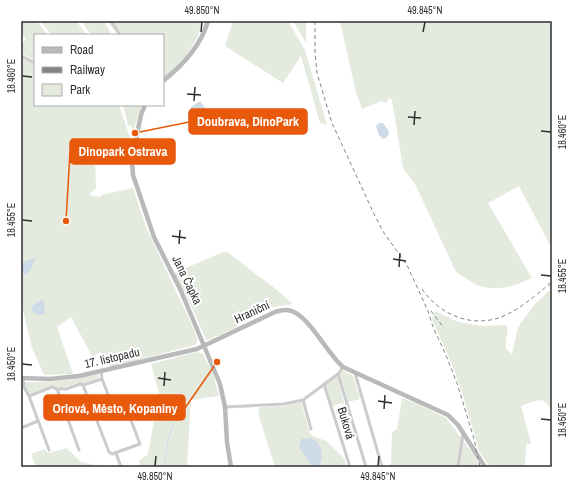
<svg xmlns="http://www.w3.org/2000/svg" width="573" height="488" font-family="'Archivo Narrow',sans-serif">
<rect width="100%" height="100%" fill="#fff"/>
<path fill="#e4eade" d="M21,21H37L48,35H35V61L21,53V45L26,39L21,32Z
M40,21H76L87,35H52Z
M81,21H104L112,35H91Z
M107,21H203C196,47 182,62 163,80V35H118Z
M233,21H288L305,50L327,125L320,123L301,56L283,83L225,46Z
M293,21H306V43Z
M340,21H552V249L519,186L488,203L532,278L516,285L502,288H489L476,285L456,272L416,186L403,168L392,100L389,98L386,103L381,101L362,109L356,93Z
M21,57L35,64V105H119L132,144L129,160L106,164L105,154H95L96,188L90,194L91,196L101,197V195L133,188L146,227L192,325L198,341L195,345L111,367L101,352L92,356L71,317L57,327L73,374L44,375L32,348L23,311L21,309Z
M123,105H142L134,129L128,125Z
M226,251L277,290L293,304L267,308L236,323L237,327L218,336H215L212,339L206,340L192,308L174,273Z
M552,288V409L543,400L534,401L521,406L531,443L526,445L525,467H490L479,451L461,389L448,355L432,320L435,311L458,322L482,326L507,325C509,331 505,341 506,349L512,354L518,327L534,305Z
M197,352L203,354L213,374L219,396L191,400L187,467H140L139,461L148,454L159,393L151,364Z
M342,370L353,376L360,399L348,402L340,374Z
M99,374V378L83,383H77L61,388L53,386L31,393H28L24,382C50,383 74,380 99,374Z
M337,376L344,403L332,406L326,384Z
M402,398L418,404L446,418L468,447L476,456L479,467H388L391,463L392,432L397,429Z
M301,402L310,433L313,436L326,441L344,458L347,467H319L321,462L304,455L312,467H275L258,413L260,407L285,406Z
M67,448L81,462L100,466L101,467H36L31,454L45,449L48,453Z"/>
<path fill="#cddae8" d="M200,101L208,112L206,121L203,123L188,120L191,107Z
M379,123H383L388,130L389,134L386,138L383,139L379,135L376,126Z
M35,258L31,269L26,275L21,270V263Z
M42,300L44,303L45,314L37,315L32,311C31,304 36,303 42,300Z
M311,438C322,442 324,457 319,467H312L299,447L301,439Z"/>
<g fill="none" stroke-linecap="round" stroke-linejoin="round">
<path stroke="#cddae8" stroke-width="1" d="M548,283L552,291
M165,467C166,441 172,424 182,400"/>
<path stroke="#ccc" stroke-width="3" d="M111,21L120,35
M21,56L35,63
M101,371L102,379L117,417L143,411
M355,373L382,467
M338,374L366,467
M23,378L24,387L29,396L49,450
M324,384L350,467
M83,385L109,452L112,454L140,444L129,415
M57,389H66L80,384L83,385L102,379
M29,396L52,387L57,389L79,450
M303,400L311,429
M225,407L284,404L303,400L338,374L343,367
M21,428L38,421
M116,453L121,467
M21,464L22,467
M458,467L463,434"/>
<path stroke="#b9b9b9" stroke-width="4.5" d="M163,81C182,66 201,45 208,21
M145,105L141,115L134,148L132,162L133,175L154,237L181,291L220,384L225,407L227,442L231,467
M21,378L50,379L79,376L197,349L275,312C281,310 288,309 294,312C311,320 327,353 343,367L448,415L458,425L485,467"/>
<path stroke="#848484" stroke-width="1" stroke-dasharray="4 3" stroke-linecap="butt" d="M315,21V53L317,73L332,123L374,214L384,233L407,265L428,311L433,327L445,353L457,383L474,439L480,467
M422,289C441,317 477,330 508,314C524,306 538,293 552,282
M431,311L444,328"/>
</g>
<path fill="none" stroke="#2f2f2f" stroke-width="1.5" d="M201,32L202,22M423,32L425,22M22,76L32,77M187,94L201,95M194,101L195,87M408,117L421,118M414,125L415,111M541,131L551,132M22,220L32,221M172,236L186,238M179,244L180,230M393,259L406,261M399,267L400,253M541,275L551,276M22,364L32,365M158,378L171,380M164,386L165,372M378,401L392,403M384,409L385,395M541,419L551,420M155,466L156,456M378,466L379,456"/>
<g text-anchor="middle" dominant-baseline="central" stroke-width="4" stroke-linejoin="round" paint-order="stroke">
<g font-size="12" fill="#2f2f2f" stroke="#fff">
<text transform="translate(187 280) rotate(64)">Jana Čapka</text>
<text transform="translate(252 312) rotate(-25)">Hraniční</text>
<text transform="translate(112 358) rotate(-13)">17. listopadu</text>
<text transform="translate(346 423) rotate(73)">Buková</text>
</g>
</g>
<path fill="none" stroke="#e8590c" stroke-width="1.5" d="M135 133L189 122M66 221L70 152M217 362L185 408"/>
<g fill="#e8590c" stroke="#fff" stroke-width="1.5">
<circle cx="135" cy="133" r="4"/>
<circle cx="66" cy="221" r="4"/>
<circle cx="217" cy="362" r="4"/>
</g>
<g fill="#e8590c" stroke="#e8590c" stroke-width="1.5">
<rect x="189" y="109" width="118" height="25" rx="4"/>
<rect x="70" y="139" width="105" height="25" rx="4"/>
<rect x="44" y="395" width="141" height="25" rx="4"/>
</g>
<g font-size="13" text-anchor="middle" font-weight="bold" fill="#fff">
<text x="248" y="126">Doubrava, DinoPark</text>
<text x="123" y="156">Dinopark Ostrava</text>
<text x="115" y="413">Orlová, Město, Kopaniny</text>
</g>
<rect width="573" height="488" fill="none" stroke="#ffffff" stroke-width="44"/>
<rect x="34" y="34" width="130" height="72" fill="#ffffff" stroke="#acacac"/>
<rect x="42" y="47" width="20" height="6" fill="#b9b9b9" stroke="#acacac"/>
<text x="70" y="54" font-size="12" fill="#2f2f2f">Road</text>
<rect x="42" y="67" width="20" height="6" fill="#848484" stroke="#acacac"/>
<text x="70" y="74" font-size="12" fill="#2f2f2f">Railway</text>
<rect x="42" y="84" width="20" height="12" fill="#e4eade" stroke="#acacac"/>
<text x="70" y="94" font-size="12" fill="#2f2f2f">Park</text>
<rect x="22" y="22" width="529" height="444" fill="none" stroke="#2f2f2f" stroke-width="1.5"/>
<g font-size="10" text-anchor="middle" fill="#2f2f2f">
<text x="202" y="14">49.850°N</text>
<text x="425" y="14">49.845°N</text>
<text transform="translate(11 76) rotate(-90)" y="4">18.460°E</text>
<text transform="translate(562 132) rotate(-90)" y="4">18.460°E</text>
<text transform="translate(11 220) rotate(-90)" y="4">18.455°E</text>
<text transform="translate(562 276) rotate(-90)" y="4">18.455°E</text>
<text transform="translate(11 364) rotate(-90)" y="4">18.450°E</text>
<text transform="translate(562 420) rotate(-90)" y="4">18.450°E</text>
<text x="155" y="480">49.850°N</text>
<text x="378" y="480">49.845°N</text>
</g>
</svg>
